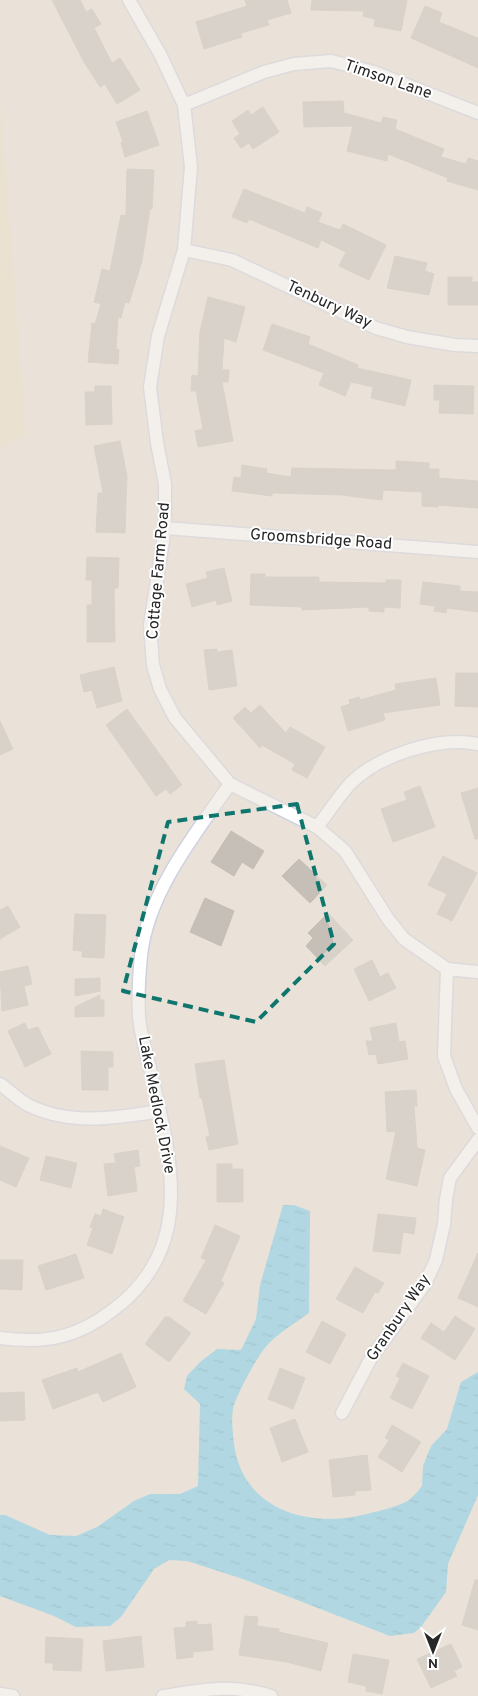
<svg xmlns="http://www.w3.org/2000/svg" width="478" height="1696" font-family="Overpass,sans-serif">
<defs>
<pattern id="water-ripples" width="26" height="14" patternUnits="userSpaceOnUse" patternTransform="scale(1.25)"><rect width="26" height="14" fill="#6acaed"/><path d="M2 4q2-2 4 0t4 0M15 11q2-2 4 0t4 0" fill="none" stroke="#57a4c0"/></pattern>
</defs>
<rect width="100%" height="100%" fill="#eae2d8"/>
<path fill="#ece0c7" d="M0,98L26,435L0,448Z"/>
<path fill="url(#water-ripples)" d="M283,1205H294L310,1211L309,1313C294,1324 276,1334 264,1349C256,1359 236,1396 233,1409C231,1420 233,1433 234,1444C242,1507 303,1527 358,1516C371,1513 399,1507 409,1500C414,1496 418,1491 422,1486L423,1466L431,1446L447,1429L461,1382L478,1372V1495L448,1564L446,1592L421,1627L414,1633L390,1636L243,1579L187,1561L169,1560L154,1569L121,1617L110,1626L76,1627L54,1616L0,1596V1515H5L50,1535L76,1536L97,1527L134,1501L150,1494H180L198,1486L200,1404L184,1389L187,1376L200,1362L217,1349L241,1350L256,1319L260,1285Z"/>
<path fill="#c5bfb8" stroke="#c5beb2" d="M52,0H80L86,12L92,9L101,24L94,28L112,63L120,58L140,90L117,104L105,84L100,87L84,62Z
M245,0H287L291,13L267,20L269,25L241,33L242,37L204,49L196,22L247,6Z
M312,0H407L401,31L374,26L375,19L363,16L364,11L311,10Z
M425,6L442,13L439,22L478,38V68L411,38Z
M343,101L344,113L381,123L383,117L397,120L395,129L444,149L441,157L466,164L468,158L478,161V190L447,181L448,178L388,154L387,161L347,151L353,126L304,127L303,102Z
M263,107L279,132L253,149L249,143L241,148L234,138L240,134L232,121L248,110L251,115Z
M147,111L159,145L125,157L121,143L123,142L116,122Z
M127,169L154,170L152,209H150L142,261L129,303L125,302L121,318L118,317L116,349L119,350L118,364L88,362L92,323L95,324L101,304L94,302L102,269L110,271L121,215L126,216Z
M244,189L305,213L307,207L322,213L318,222L340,230L343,224L386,245L369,280L339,266L346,252L321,240L318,248L249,219L247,223L232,217Z
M395,256L427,263L425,271L434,274L429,295L387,288Z
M448,277H472V282H478V305H448Z
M208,297L245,307L236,342L224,338L222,370H229L228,382H222L233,441L198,447L195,431L203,429L196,391H191L192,375L198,376L200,332Z
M272,324L310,337L308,344L358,365L357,368L411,380L405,406L371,398L373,387L351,382L345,396L319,385L324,373L263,350Z
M434,385L474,386L473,414L439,413L440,400H434Z
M95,386H111L112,424L86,425L85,392H95Z
M120,441L127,476L125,533L96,532L98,493H103L94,446Z
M396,461L429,463V469H439V478L478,481V508L438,505V507L422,506V492L383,490L382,500L342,495L272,493V496L232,491L234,477L241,478L242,465L267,469L266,473L291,477L292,468L396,470Z
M87,557L119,558L118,588H114L115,642H87V605H92V580H86Z
M224,568L232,601L217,605L216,600L192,607L186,584L208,578L206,572Z
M251,574H265V577H319V582L386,583V580H401L400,608L384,607V612L369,611V607L302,610V607L250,605Z
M423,582L460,586V591L478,592V612L447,608L446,613L434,611L435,606L420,604Z
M217,649V652L232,650L237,686L209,690L204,650Z
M114,667L122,701L97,708L92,690L84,692L80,675Z
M456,673H478V707L455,706Z
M436,678L440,705L383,713L385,720L348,731L341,707L350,704L349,700L359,697L360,700L396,690L395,684Z
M260,705L286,733L290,727L325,747L307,778L292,770L295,764L262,745L260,748L233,718L245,707L251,713Z
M127,709L182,785L170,794L166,789L156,796L106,725Z
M0,721L13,749L0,755Z
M420,786L435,827L393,842L381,809L407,800L404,792Z
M478,788V839H475L461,793Z
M231,831L264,851L253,869L242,862L234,876L211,862Z
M443,856L477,873L452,921L437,914L447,894L428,885Z
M299,859L327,885L310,903L282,876Z
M205,898L234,911L221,946L190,932Z
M8,906L20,927L0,939V910Z
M328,913L353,940L325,966L306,946L313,938L308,933Z
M75,914L106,915L104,958L82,957V951L73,950Z
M372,960L380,977L388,973L396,988L369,1001L354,969Z
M28,966L32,984L24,986L28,1005L2,1011L0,972Z
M100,978V991L75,996V979Z
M100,995V1000H104V1016L75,1017V1007Z
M25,1023L28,1030L38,1027L51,1054L25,1067L8,1031Z
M396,1023L399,1042L405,1041L408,1059L378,1064L376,1054L369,1055L366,1041H373L370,1028Z
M81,1051L113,1052V1067H108V1090H82Z
M224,1060L238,1144L209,1150L206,1137H210L202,1098H200L195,1064Z
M416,1090L417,1106H414L417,1148L425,1150L417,1186L386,1179L396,1131L387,1132L385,1092Z
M0,1146L29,1158L16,1187L0,1180Z
M138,1150L140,1166L134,1167L137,1191L108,1196L104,1164L116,1163L114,1154Z
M46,1156L77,1163L71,1188L40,1180Z
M217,1164H232V1169H243V1202H217Z
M103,1209L124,1217L112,1254L87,1245L93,1228L90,1227L95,1214L101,1216Z
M378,1214L416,1218L414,1234L403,1232L400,1254L373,1251Z
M215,1225L240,1236L221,1281L224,1283L206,1314L183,1301L206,1260L201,1258Z
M478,1253V1307L458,1298Z
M76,1254L84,1278L46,1290L38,1266Z
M0,1260H23L22,1290L0,1289Z
M355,1267L384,1283L378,1293L375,1292L363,1313L336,1299Z
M455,1316L475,1329L455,1360L421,1338L431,1323L444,1332Z
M165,1317H169L191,1333L169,1362L145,1344Z
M322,1321L346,1334L330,1364L306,1352Z
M121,1353L136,1387L103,1402L98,1392L53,1409L42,1380L77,1368L78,1372Z
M403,1363L429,1376L412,1409L390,1398L400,1378L396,1376Z
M280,1368L305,1378L293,1409L268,1399Z
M24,1392L25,1420L0,1421V1393Z
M295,1419L308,1452L282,1462L270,1428Z
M392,1425L421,1442L402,1472L378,1457L389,1440L385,1438Z
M367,1455L371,1490L355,1491V1495L333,1497L329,1460Z
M475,1580H478V1630L462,1625Z
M245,1616L258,1617L257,1626L279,1629V1632L328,1643L321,1671L287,1662L239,1655Z
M197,1621V1625L211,1624L213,1650L193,1652V1657L177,1659L174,1628L186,1627V1622Z
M141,1636L144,1667L106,1671L103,1641Z
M46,1637L83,1639L81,1671L53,1670V1663H45Z
M451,1644L462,1667L454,1671L457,1676L431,1688L417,1659Z
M353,1654L389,1660L382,1694L366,1691V1686L348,1682Z"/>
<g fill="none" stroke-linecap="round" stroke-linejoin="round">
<g stroke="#cdd1e0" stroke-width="15">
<path id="street" d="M129,0L160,54L184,105L191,167L184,250L158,336L150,387L157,443L165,484V528L150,625L153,665L160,689L175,718L230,784L317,827L345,851L388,919L404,939L447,969L478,972
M184,105L264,72L294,64L331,61L374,72L478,113
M184,250L232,260L376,328L407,337L455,345L478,346
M165,528L478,552
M317,827C328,813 338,797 350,784C378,755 439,736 478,744
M447,969L444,1056L456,1089L478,1128
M0,1084C9,1090 18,1100 28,1105C70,1126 116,1118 160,1111
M0,1338C45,1344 77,1338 113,1310C198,1247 170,1155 150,1068C146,1051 140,1033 139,1016C138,997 139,975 141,956C147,894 195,834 230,784
M342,1413L371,1358L425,1284L436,1260L444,1224L446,1199L450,1178L478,1140
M0,1694L13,1696
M163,1696C204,1690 229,1683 271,1696"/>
</g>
<use href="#street" stroke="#fff" stroke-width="12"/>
</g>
<path d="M0 0H478V1696H0ZM297,804L334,944L256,1022L123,991L168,822Z" fill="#eae2d8" fill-opacity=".55" fill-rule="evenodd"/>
<path fill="none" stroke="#0f766e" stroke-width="4" stroke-dasharray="10 6" stroke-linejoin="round" d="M297,804L334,944L256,1022L123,991L168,822Z"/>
<g text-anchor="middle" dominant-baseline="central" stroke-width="4" stroke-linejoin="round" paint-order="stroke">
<g font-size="16" fill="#272727" stroke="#fff">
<text transform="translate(388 80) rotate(19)">Timson Lane</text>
<text transform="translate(329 305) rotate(25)">Tenbury Way</text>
<text transform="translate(321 540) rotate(4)">Groomsbridge Road</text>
<text transform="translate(159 571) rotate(-85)">Cottage Farm Road</text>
<text transform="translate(156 1105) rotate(79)">Lake Medlock Drive</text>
<text transform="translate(399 1318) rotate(-56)">Granbury Way</text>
</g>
</g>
<g transform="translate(433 1651) rotate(180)" stroke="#ffffff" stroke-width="4" paint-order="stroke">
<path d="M0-4L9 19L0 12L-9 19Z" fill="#272727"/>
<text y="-8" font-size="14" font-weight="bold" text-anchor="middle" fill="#272727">N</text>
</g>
</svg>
